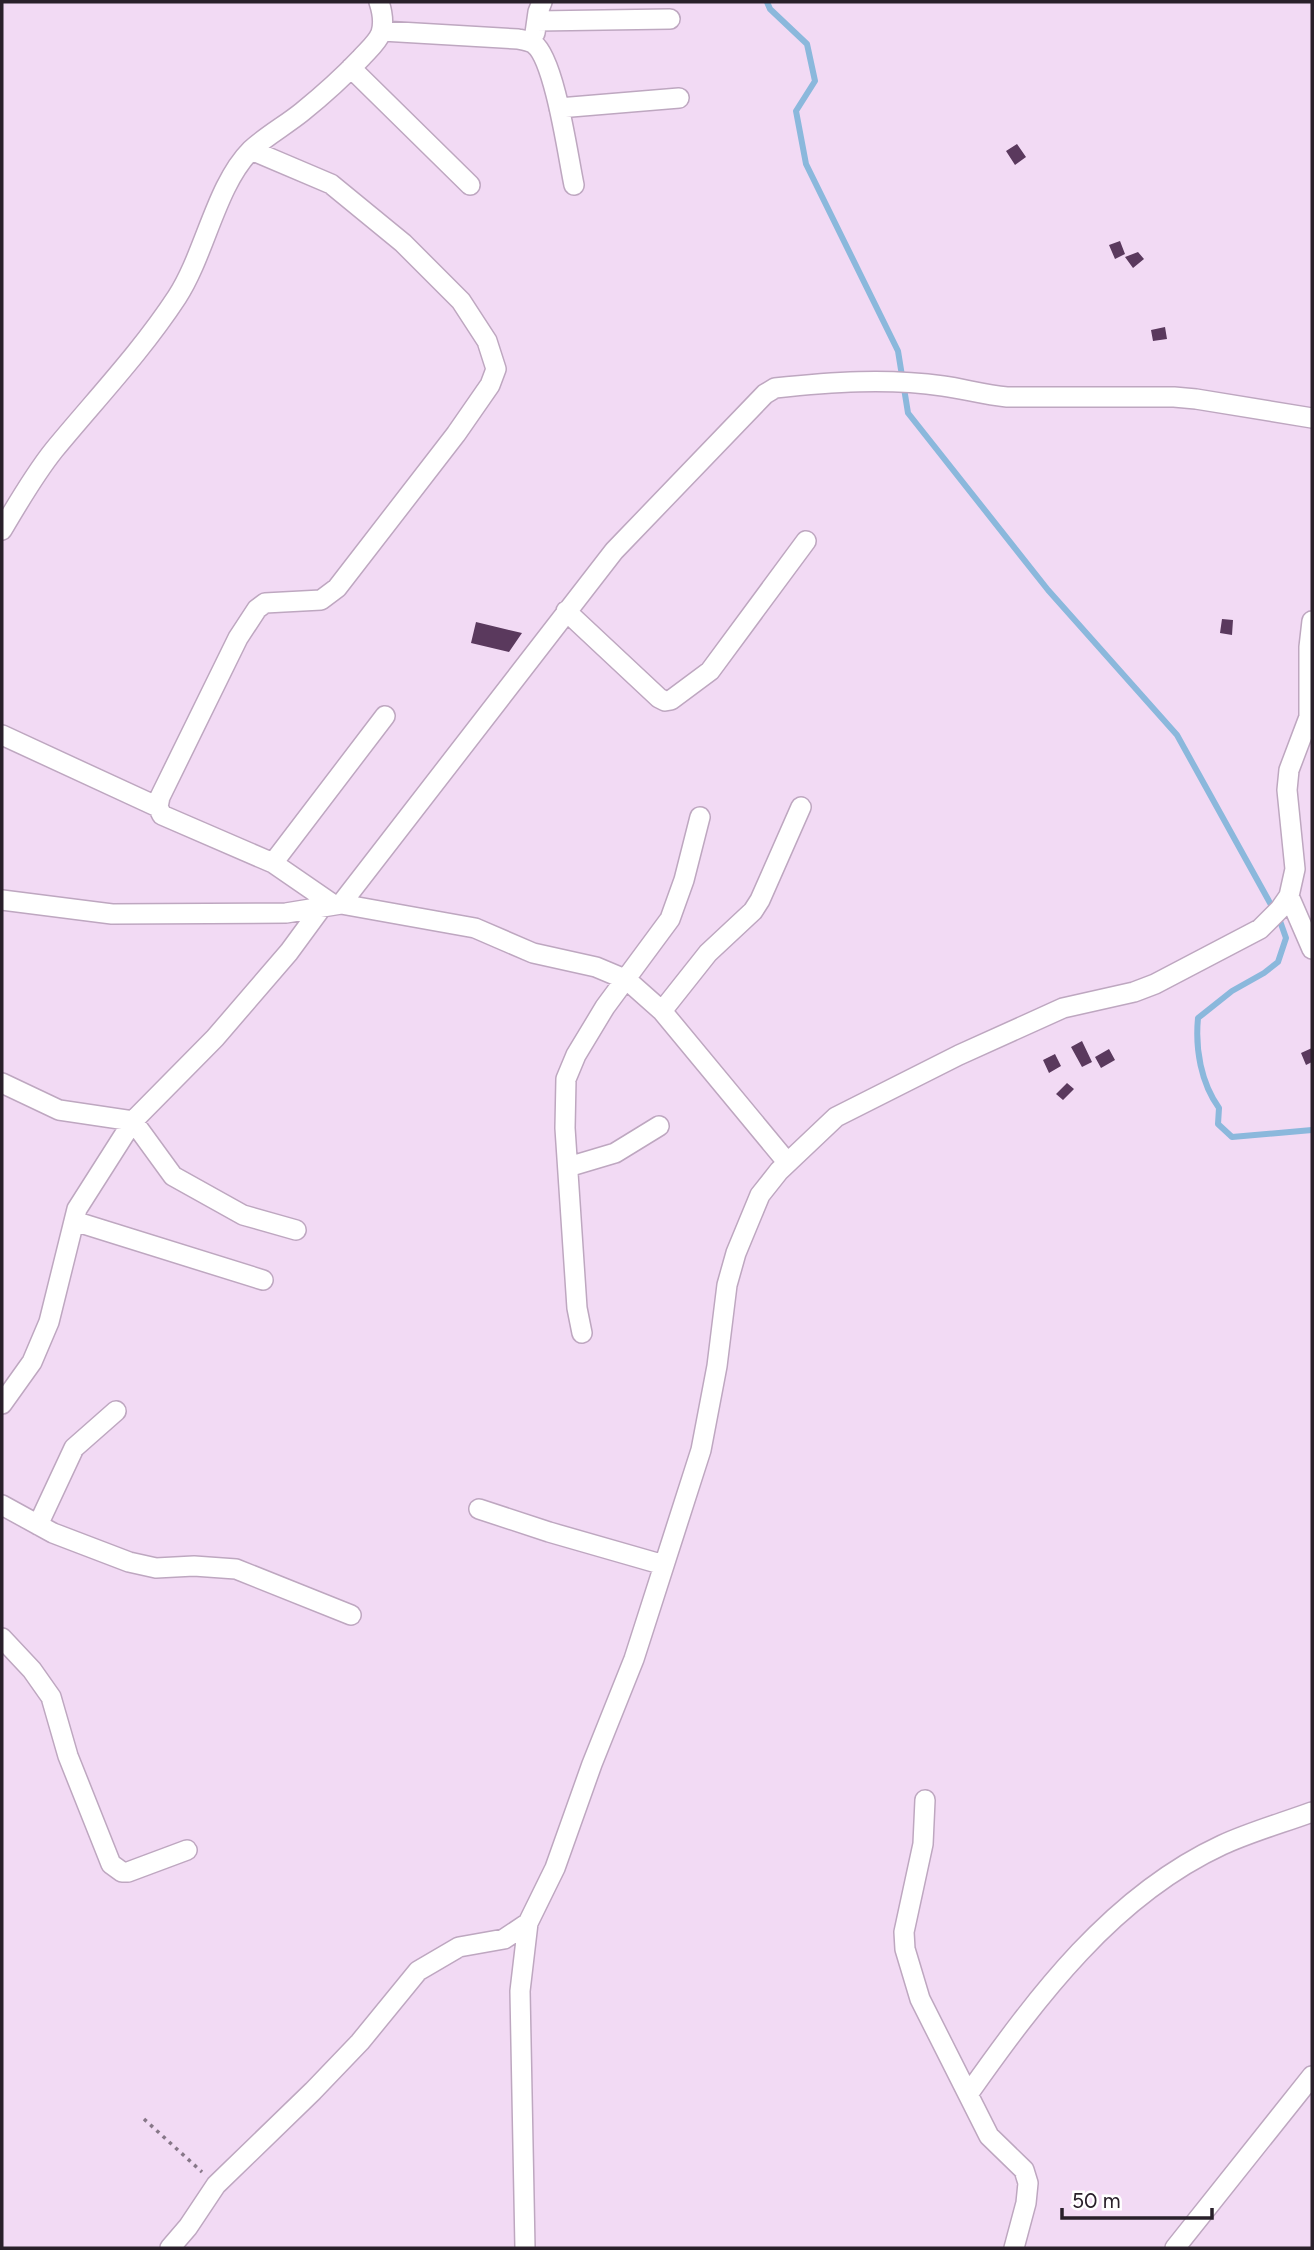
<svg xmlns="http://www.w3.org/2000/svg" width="1314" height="2250" font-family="Figtree,sans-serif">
<rect width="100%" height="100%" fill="#f2daf4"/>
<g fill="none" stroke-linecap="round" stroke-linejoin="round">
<path stroke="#8bb8dc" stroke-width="6" d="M767,2L770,9L807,44L815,81L796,111L806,164L898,351L908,413L1048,590L1177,735L1280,921L1286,938L1278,962L1264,973L1232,991L1198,1018C1195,1049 1201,1083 1219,1108L1218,1124L1232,1137L1312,1130"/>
</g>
<path fill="#5a395d" d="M1017,144L1026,157L1015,165L1006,151Z
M1120,241L1125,254L1115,259L1109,245Z
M1138,252L1144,259L1133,268L1125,257Z
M1165,327L1167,339L1153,341L1151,330Z
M1222,619L1233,620L1232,635L1220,633Z
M476,622L522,633L509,652L471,643Z
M1082,1041L1092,1062L1082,1067L1071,1047Z
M1312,1048V1062L1306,1065L1301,1053Z
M1109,1049L1115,1060L1101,1068L1095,1057Z
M1055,1054L1061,1066L1049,1073L1043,1060Z
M1067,1083L1074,1089L1063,1100L1056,1094Z"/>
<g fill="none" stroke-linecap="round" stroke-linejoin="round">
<g stroke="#bea7c0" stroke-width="22">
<path id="minor" d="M537,21L670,19
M382,31L518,39C523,40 530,41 534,44C555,60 568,157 574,185
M535,33L538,12L542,2
M351,68L470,185
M559,108L679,98
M251,150L331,184L403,243L461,301L487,341L496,369L490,385L456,434L337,588L321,600L265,603L257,609L238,638L160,797L158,807L162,815L273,863L334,905
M2,530C18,503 34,475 54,450C96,399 141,352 177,297C205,254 216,185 251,150C266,136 286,125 302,112C323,95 343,77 361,58C368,50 377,43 381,33C384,23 382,11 379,2
M566,611L659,698L665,701L671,700L710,671L806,541
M2,735L158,807
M273,863L385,716
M1289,896L1312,949
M2,900L112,914L286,913L341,904L475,928L533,953L596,967L627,980L662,1011L787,1162
M341,904L614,551L765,394L775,388C831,382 887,378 943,386C964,389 985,395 1007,397H1174L1196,399L1312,418
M662,1011L708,953L753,911L760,900L801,807
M2,1083L59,1110L133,1121L173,1176L243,1215L296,1230
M568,1167L615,1153L659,1126
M74,1221L263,1280
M582,1333L577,1308L565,1128L566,1079L576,1055L605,1007L670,919L684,880L700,817
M2,1404L32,1362L49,1322L77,1209L133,1121L215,1038L289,952L322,907
M2,1505L53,1533L129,1562L156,1568L194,1566L236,1569L351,1615
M479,1509L549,1532L664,1565
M38,1525L74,1448L116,1411
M2,1638L32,1670L51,1697L68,1756L111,1864L122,1872H128L187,1850
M925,1800L923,1844L904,1932L905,1949L920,1999L989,2136L1024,2170L1028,2183L1026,2203L1014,2248
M969,2093C1037,1997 1112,1896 1222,1845C1250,1832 1282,1823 1312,1812
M170,2248L188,2227L216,2185L313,2091L360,2042L418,1971L459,1947L504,1939L528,1923L555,1868L592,1764L634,1659L701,1450L717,1366L727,1285L736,1253L760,1195L779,1171L836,1117L959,1055L1063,1008L1134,992L1155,984L1260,929L1280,909L1289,896L1295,869L1287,790L1289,770L1309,717V647L1312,621
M525,2248L520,1991L528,1923
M1175,2248L1312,2076"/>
</g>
<path stroke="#877788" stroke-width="3.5" stroke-dasharray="3.5 5" stroke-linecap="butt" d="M144,2119L202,2172"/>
<use href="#minor" stroke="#fff" stroke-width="19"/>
</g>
<rect width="1314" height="2250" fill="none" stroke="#29202a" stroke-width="7"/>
<path d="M1062 2208v10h150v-10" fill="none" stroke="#29202a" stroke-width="3.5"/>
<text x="1072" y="2208" font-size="21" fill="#29202a" stroke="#ffffff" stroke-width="5" paint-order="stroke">50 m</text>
</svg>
